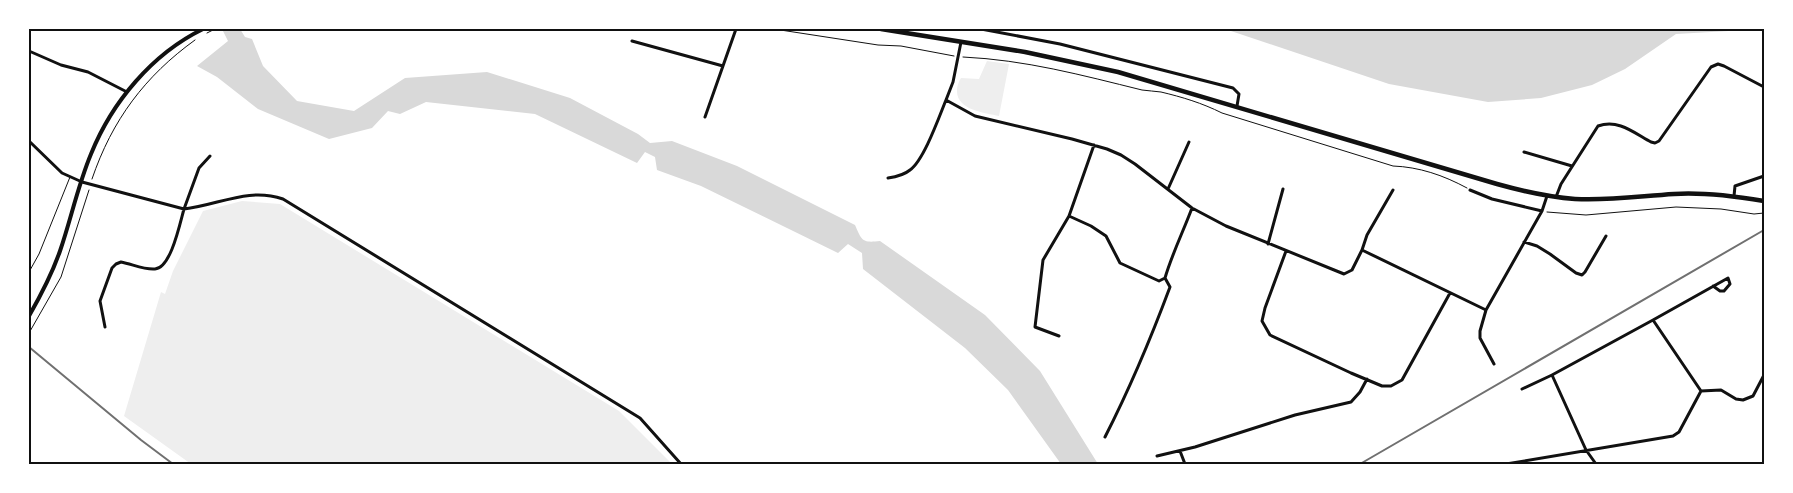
<svg xmlns="http://www.w3.org/2000/svg" width="1793" height="493" font-family="Rubik,sans-serif">
<rect width="100%" height="100%" fill="#fff"/>
<path fill="#eee" d="M987,61L1009,64L999,116C985,113 956,110 957,90C957,86 959,81 961,78L979,79Z
M242,201L280,204L619,411L672,464H191L124,416L161,292L165,294L173,271L203,211Z"/>
<path fill="#d9d9d9" d="M222,29H240L245,37L252,39L263,66L297,101L354,111L405,78L487,72L570,98L638,134L650,143L672,141L737,166L855,225C862,241 862,243 880,241L985,315L1040,371L1098,464H1061L1008,390L965,348L863,269L862,253L848,244L838,253L701,186L657,170L655,157L645,152L637,163L535,114L426,102L400,114L388,111L372,128L329,139L258,109L217,77L197,66L228,41Z
M1225,29H1764L1676,34L1625,69L1592,85L1541,98L1488,102L1389,84Z"/>
<g fill="none" stroke-linecap="round" stroke-linejoin="round">
<path stroke="#111" stroke-width="1" d="M774,29L878,45L901,46L954,56
M207,33L215,29
M963,57C1026,60 1081,75 1142,90C1148,91 1155,91 1161,92C1182,97 1202,103 1222,113L1393,166C1419,167 1443,175 1467,188
M92,179C112,120 145,76 195,40
M1547,212L1586,215L1676,207L1721,209L1754,214L1764,213
M29,333L61,277L89,190"/>
<path stroke="#111" stroke-width="1" d="M29,272L39,254L70,177"/>
<path stroke="#111" stroke-width="3" d="M981,29L1060,44L1233,88L1239,94L1237,106
M632,41L723,66
M961,42L953,82L946,100L975,116L1072,139L1107,149L1121,155L1135,164L1192,208L1226,226L1344,274L1352,270L1362,250L1486,310
M29,51L61,65L88,72L127,92
M705,117L736,29
M29,141L62,173L82,182L184,209C180,223 171,268 155,269C144,270 132,264 121,262L116,264L112,268L100,301L105,327
M1524,152L1572,166
M210,156L199,168L184,209C219,205 248,187 283,199L640,418L681,464
M888,178C895,177 904,175 910,170C924,160 939,117 946,100
M1168,189L1189,142
M1470,190L1492,199L1542,211
M1734,196L1735,186L1764,176
M1556,197L1561,184L1598,126C1618,119 1633,132 1651,142L1655,143L1659,141L1711,67L1718,64L1724,66L1764,87
M1069,216L1091,226L1106,236L1120,263L1159,281L1165,278
M1524,242L1537,246L1550,254L1576,273L1582,275L1585,272L1606,236
M1268,244L1283,189
M1362,250L1367,235L1393,190
M1286,251L1265,308L1262,321L1270,335L1351,373L1382,386H1391L1402,380L1450,293
M1653,320L1728,278L1730,284L1724,291H1720L1713,286
M1059,336L1035,327L1043,260L1069,216L1094,145
M1494,364L1480,338V331L1486,310L1542,211L1547,196
M1522,389L1552,375L1586,450L1596,464
M1701,391L1721,390L1736,399L1743,400L1753,396L1764,375
M1105,437C1130,388 1151,338 1170,287L1165,278C1172,254 1183,232 1192,208
M1180,451L1185,464
M1157,456L1195,447L1295,415L1351,402L1360,392L1367,379
M1506,464L1673,436L1679,432L1701,391L1653,320L1552,375"/>
<path stroke="#111" stroke-width="4" d="M29,316C41,295 52,274 60,251C71,219 78,185 91,154C112,102 152,54 203,29"/>
<path stroke="#111" stroke-width="4.5" d="M881,29L1025,52L1118,72L1497,184C1522,191 1548,197 1575,199C1608,201 1641,196 1674,194C1704,192 1734,196 1764,201"/>
<path stroke="#707070" stroke-width="2" d="M29,347L141,440L173,464
M1360,464L1764,230"/>
</g>
<rect width="1793" height="493" fill="none" stroke="#ffffff" stroke-width="60"/>
<rect x="30" y="30" width="1733" height="433" fill="none" stroke="#111" stroke-width="2"/>
</svg>
